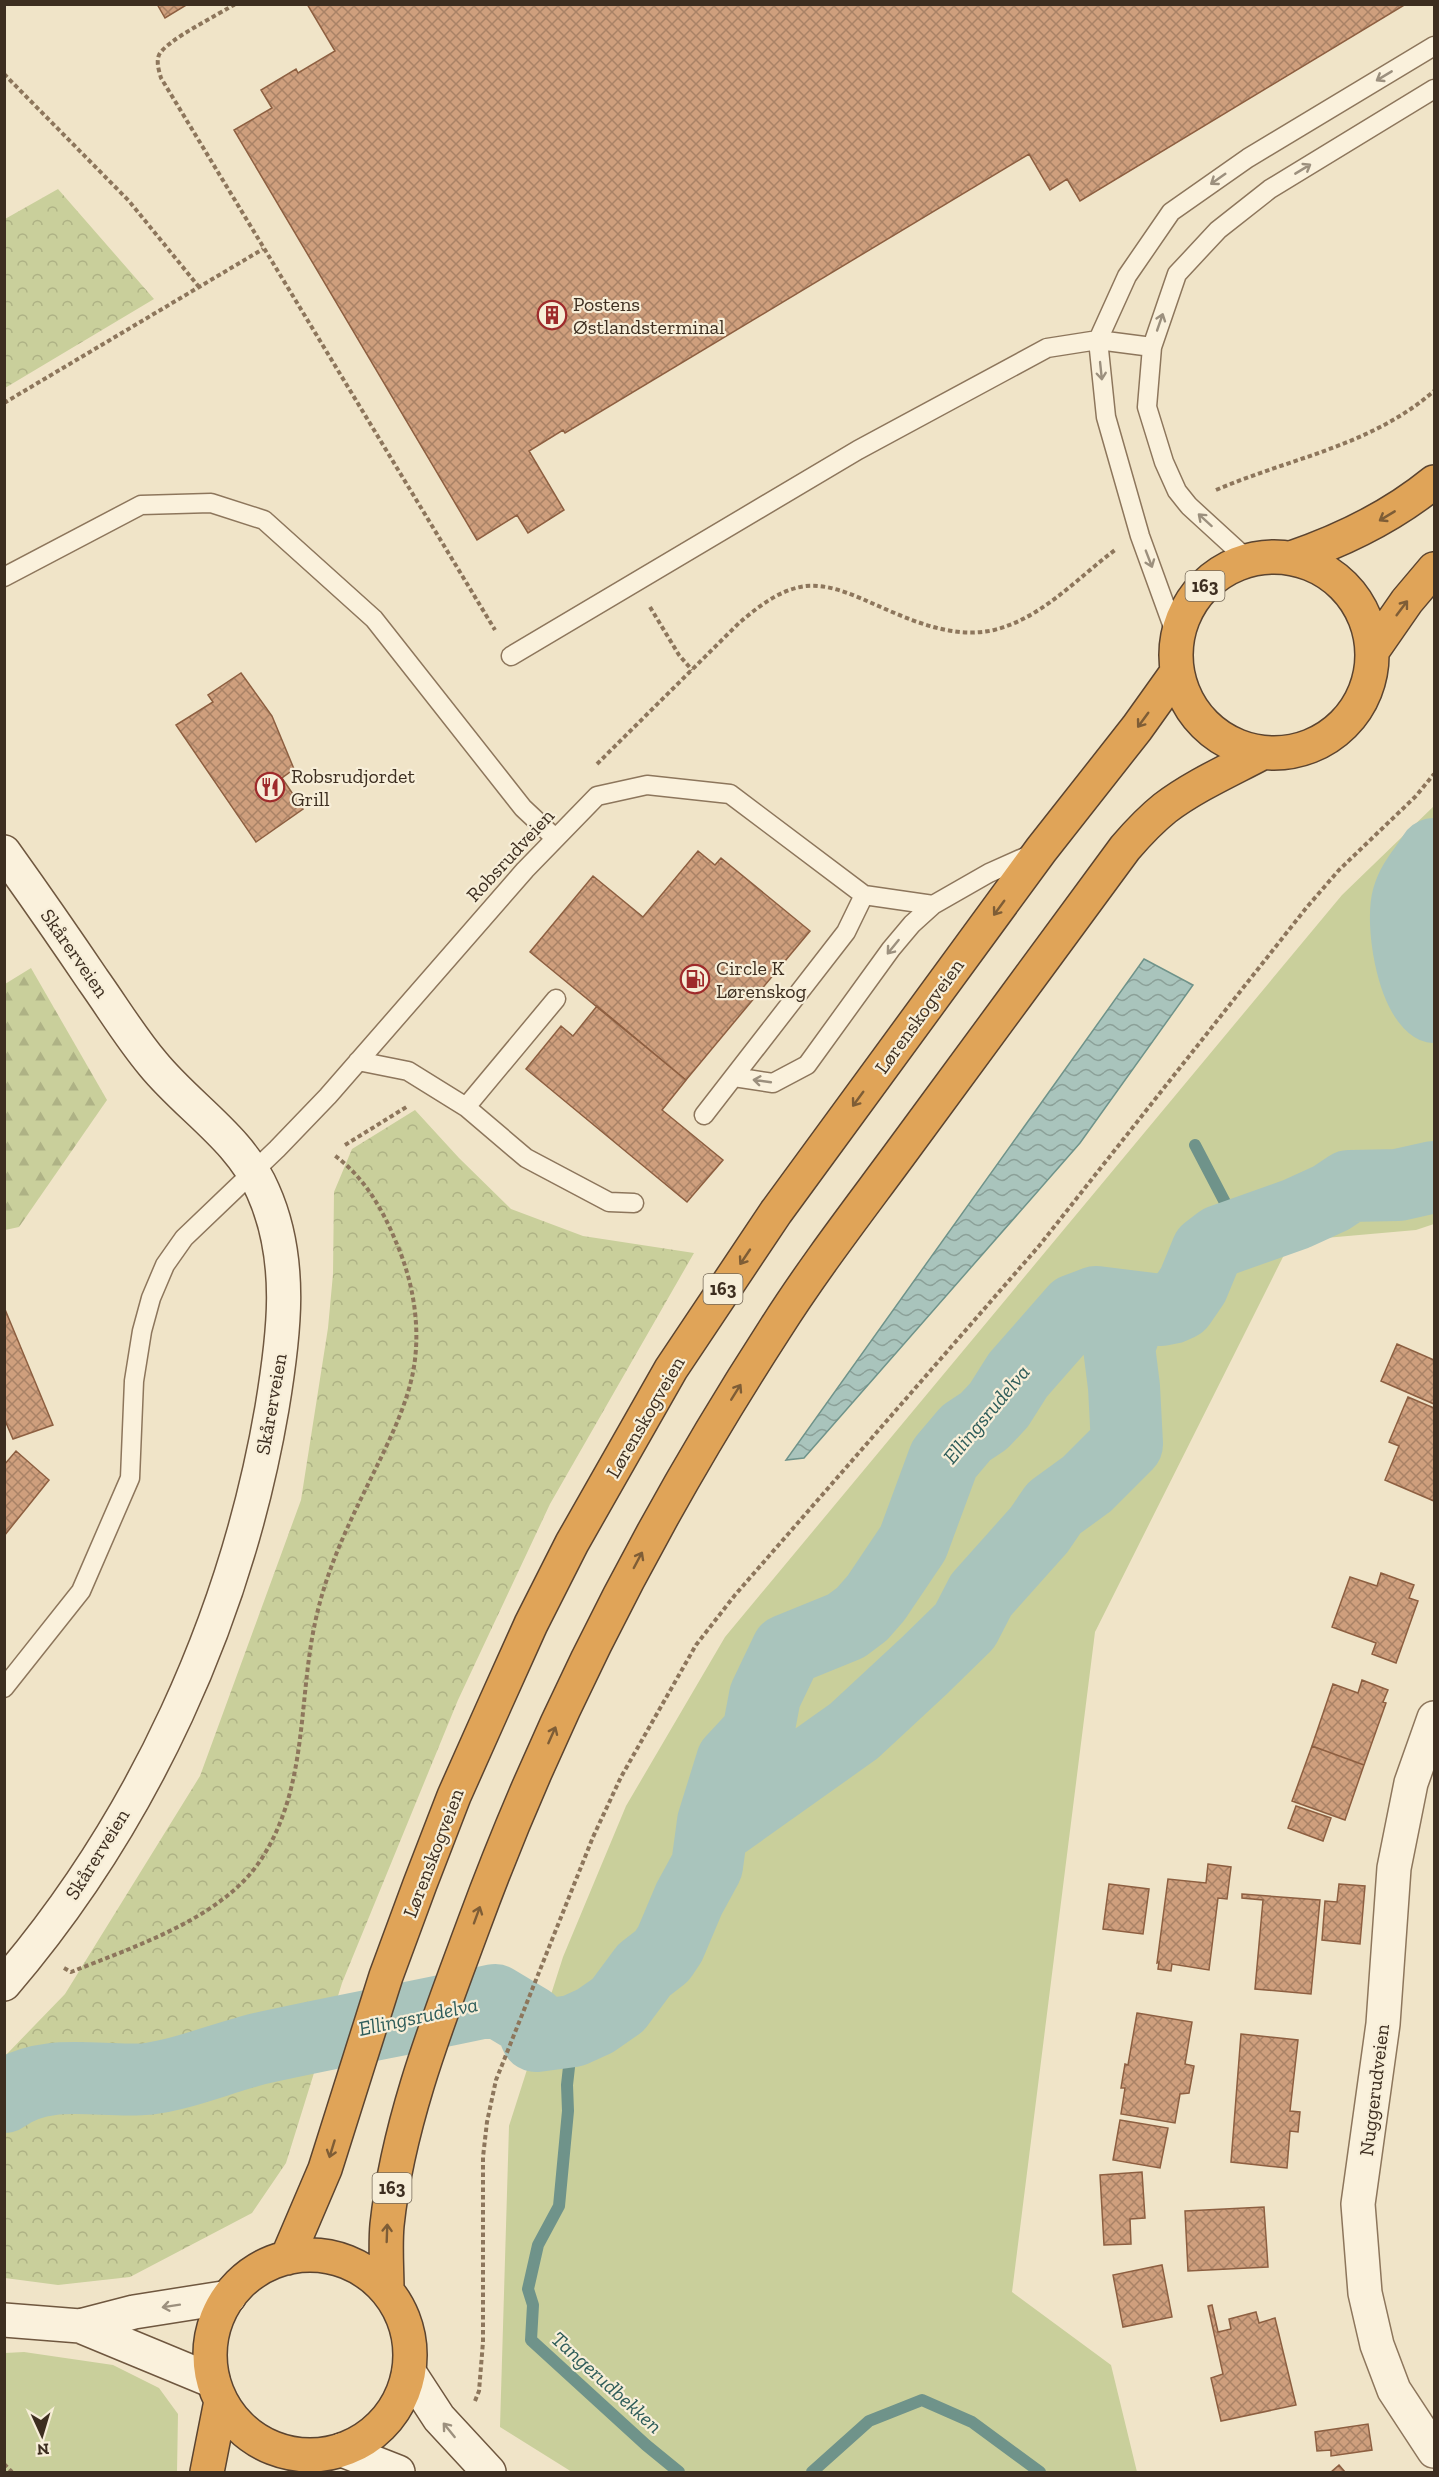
<svg xmlns="http://www.w3.org/2000/svg" width="1439" height="2477" font-family="'Zilla Slab',serif">
<defs>
<pattern id="forest-firs" width="22" height="20" patternUnits="userSpaceOnUse" patternTransform="scale(1.5)"><rect width="22" height="20" fill="#c9cf9b"/><path d="M5 1l3.5 6h-7zM16 11l3.5 6h-7z" fill="#aeb285"/></pattern>
<pattern id="park-crowns" width="20" height="18" patternUnits="userSpaceOnUse" patternTransform="scale(1.5)"><rect width="20" height="18" fill="#c9cf9b"/><path d="M2 6a3 3 0 1 1 6 0M12 15a3 3 0 1 1 6 0" fill="none" stroke="#aeb285"/></pattern>
<pattern id="water-waves" width="16" height="10" patternUnits="userSpaceOnUse" patternTransform="scale(1.5)"><rect width="16" height="10" fill="#a9c4bc"/><path d="M0 5q4-4 8 0t8 0" fill="none" stroke="#8ba098"/></pattern>
<pattern id="building-cross-hatch" width="8" height="8" patternUnits="userSpaceOnUse" patternTransform="scale(1.5)"><rect width="8" height="8" fill="#cf9f7d"/><path d="M0 0l8 8M0 8l8-8" fill="none" stroke="#a98266"/></pattern>
</defs>
<rect width="100%" height="100%" fill="#f0e4c8"/>
<path fill="#c9cf9b" d="M1434,806V1224L1416,1230L1291,1241L1095,1632L1012,2292L1111,2365L1137,2472H572L500,2427L509,2126L563,1957L626,1806L725,1637L1342,895Z
M24,2352L113,2365L159,2388L178,2414L177,2472H5V2353Z"/>
<path fill="url(#forest-firs)" d="M31,968L107,1100L19,1227L5,1230V984Z"/>
<path fill="url(#park-crowns)" d="M58,189L154,299L5,388V219Z
M415,1110L459,1158L511,1209L583,1236L694,1253L550,1504L458,1700L342,1983L286,2163L252,2213L130,2277L58,2285L5,2278V2056L65,1994L200,1776L301,1500L328,1328L333,1274L334,1192L352,1149Z"/>
<path fill="url(#water-waves)" stroke="#6f938a" stroke-width="1.5" d="M1144,959L1193,985L1080,1143L804,1458L786,1460Z"/>
<g fill="none" stroke-linecap="round" stroke-linejoin="round">
<path stroke="#6f938a" stroke-width="12" d="M1195,1145L1241,1233
M573,2031L567,2085L568,2111L559,2206L538,2245L528,2289L533,2305L531,2340L646,2445L679,2472
M812,2472L869,2421L922,2400L972,2422L1040,2472"/>
<path stroke="#a9c4bc" stroke-width="72" d="M1434,854C1425,869 1413,880 1408,898C1401,923 1412,992 1434,1007
M712,1832L854,1731L924,1666L965,1626L981,1595L1039,1530L1054,1508L1087,1484L1127,1444L1124,1387L1119,1347L1133,1307
M4,2097C46,2066 100,2083 147,2079C186,2074 224,2057 262,2048C339,2031 417,2017 495,2000L530,2021L536,2036L573,2031L595,2021L618,2005L644,1970L662,1956L670,1944L689,1899L707,1866L713,1822L732,1761L758,1733L765,1696L787,1650L846,1626L862,1614L876,1598L913,1543L944,1459L966,1433L984,1421L999,1405L1018,1375L1075,1310L1096,1302L1161,1310L1171,1308L1180,1304L1193,1285L1207,1251L1220,1241L1296,1214L1331,1198L1349,1186L1398,1185L1434,1177"/>
</g>
<path fill="url(#building-cross-hatch)" stroke="#8d5f41" stroke-width="1.5" d="M157,4H188L165,18Z
M307,4H1406L1080,201L1067,179L1050,190L1029,154L565,433L563,430L529,451L564,510L528,533L517,515L477,540L234,130L272,108L261,90L296,69L298,73L335,51Z
M241,673L272,716L294,769L282,778L303,809L256,842L176,725L213,702L208,695Z
M698,851L715,865L721,858L810,931L686,1080L530,952L593,876L643,917Z
M597,1006L686,1080L662,1110L723,1160L687,1202L526,1069L561,1026L573,1036Z
M4,1307L53,1425L13,1439L4,1418Z
M1397,1344L1434,1360V1404L1381,1381Z
M1408,1397L1434,1408V1501L1385,1480L1399,1446L1389,1442Z
M16,1451L49,1480L4,1536V1465Z
M1381,1573L1414,1585L1409,1598L1418,1601L1396,1663L1372,1654L1376,1643L1332,1627L1350,1577L1377,1586Z
M1362,1680L1388,1690L1383,1702L1386,1703L1364,1765L1312,1746L1333,1684L1358,1693Z
M1312,1746L1364,1765L1345,1820L1292,1801Z
M1296,1806L1331,1818L1323,1841L1288,1828Z
M1208,1864L1231,1867L1227,1899L1218,1898L1209,1970L1172,1964L1171,1971L1158,1969L1159,1962L1157,1963L1168,1879L1206,1883Z
M1109,1884L1149,1889L1143,1934L1103,1929Z
M1339,1884L1365,1886L1360,1944L1322,1940L1325,1901L1337,1902Z
M1242,1894L1320,1900L1311,1994L1255,1989L1263,1900L1242,1898Z
M1137,2013L1192,2022L1185,2064L1194,2066L1189,2093L1180,2094L1175,2123L1121,2114L1125,2088H1121L1125,2064L1128,2065Z
M1241,2034L1298,2040L1290,2111L1300,2112L1298,2132L1290,2131L1287,2168L1231,2162Z
M1120,2120L1168,2128L1160,2168L1113,2160Z
M1142,2172L1145,2218L1130,2219L1131,2244L1104,2245L1100,2175Z
M1264,2207L1268,2267L1188,2271L1185,2211Z
M1162,2265L1172,2317L1123,2327L1113,2275Z
M1212,2305L1218,2332L1231,2329L1229,2319L1256,2312L1259,2323L1275,2318L1296,2405L1221,2421L1211,2378L1223,2374L1208,2306Z
M1368,2424L1372,2450L1331,2456V2450L1317,2451L1315,2432Z
M1339,2465L1345,2472H1331Z"/>
<g fill="none" stroke-linecap="round" stroke-linejoin="round">
<g stroke="#8d765c" stroke-width="21">
<path id="lane" d="M1248,560L1189,506L1177,491L1164,462L1147,407L1152,347L1177,274L1218,230L1270,189L1434,89
M4,577L141,505L211,503L264,520L374,619L523,808L555,838
M1177,638L1140,536L1106,417L1098,340L1127,276L1171,212L1248,158L1434,46
M511,656L858,450L1047,348L1098,340L1152,347
M358,1061L408,1071L466,1107L526,1158L609,1202L634,1203
M734,1077L773,1083L807,1065L891,949L912,924L933,905
M466,1107L556,999
M704,1115L846,932L864,895
M4,1688L81,1591L130,1478L134,1381L142,1331L151,1298L165,1265L184,1238L277,1149L328,1096L525,870L597,796L647,785L730,794L864,895L933,905L989,873L1034,853"/>
</g>
<g stroke="#8d765c" stroke-width="36">
<path id="street" d="M1434,1718L1411,1783L1394,1868L1383,2024L1358,2204L1365,2293L1377,2345L1394,2390L1434,2451"/>
</g>
<g stroke="#6f573f" stroke-width="36">
<path id="secondary" d="M4,852C34,894 64,937 93,980C113,1008 131,1038 153,1064C188,1107 241,1139 263,1191C294,1260 284,1336 272,1408C236,1618 143,1822 4,1984
M4,2320L80,2326L213,2381
M80,2326L134,2312L229,2297
M409,2372L439,2418L489,2472
M342,2450L398,2472"/>
</g>
<g stroke="#5b4430" stroke-width="36">
<path id="highway" d="M1176 655a98 98 0 1 1 196 0a98 98 0 1 1-196 0Z
M1291,558C1344,540 1391,517 1434,482
M1373,650L1407,601L1434,569
M210 2355a100 100 0 1 1 200 0a100 100 0 1 1-200 0Z
M287,2258L325,2169L386,1976L420,1884L454,1796L495,1704L531,1624L572,1543L671,1369L776,1212L1041,850L1137,728L1177,672
M387,2291C387,2270 385,2247 387,2225C398,2122 438,2021 474,1924C551,1715 654,1516 775,1329C815,1266 861,1207 905,1147C978,1047 1052,948 1125,848C1137,834 1150,820 1165,808C1194,786 1230,770 1262,753
M207,2472L221,2401"/>
</g>
<path stroke="#8d765c" stroke-width="4" stroke-dasharray="4.5 3" stroke-linecap="butt" d="M235,4C220,14 166,40 159,55C156,62 159,71 161,78L495,630
M4,74L129,201L199,287
M4,403L263,249
M1216,490C1290,458 1371,446 1434,391
M650,607L679,655L692,670
M597,764L739,623C758,607 780,589 806,586C827,584 849,593 867,601C906,618 950,640 994,630C1042,618 1076,579 1115,550
M345,1145L408,1106
M64,1968L71,1972C133,1947 221,1919 260,1861C310,1786 297,1697 317,1614C329,1562 353,1515 376,1468C390,1439 405,1408 412,1377C422,1332 414,1283 396,1242C382,1208 364,1177 334,1155
M475,2401L479,2391L483,2342V2157L487,2122L496,2080L593,1837L621,1777L696,1645L735,1595L1039,1246L1307,907L1339,870L1416,796L1434,774
M4,2464L12,2472"/>
<use href="#lane" stroke="#faf1dc" stroke-width="18"/>
<use href="#street" stroke="#faf1dc" stroke-width="33"/>
<use href="#secondary" stroke="#faf1dc" stroke-width="33"/>
<use href="#highway" stroke="#e0a458" stroke-width="33"/>
</g>
<defs><path id="oneway-shaft" d="M-6 0H5M1.5-3L5.5 0L1.5 3" fill="none" stroke-width="1.6" stroke-linecap="round" stroke-linejoin="round" transform="scale(1.5)"/></defs>
<g stroke="#9c907e">
<use href="#oneway-shaft" transform="translate(1384 76) rotate(149)"/>
<use href="#oneway-shaft" transform="translate(1303 169) rotate(-31)"/>
<use href="#oneway-shaft" transform="translate(1218 179) rotate(145)"/>
<use href="#oneway-shaft" transform="translate(1160 322) rotate(-71)"/>
<use href="#oneway-shaft" transform="translate(1101 371) rotate(84)"/>
<use href="#oneway-shaft" transform="translate(1205 520) rotate(-138)"/>
<use href="#oneway-shaft" transform="translate(1149 559) rotate(69)"/>
<use href="#oneway-shaft" transform="translate(893 947) rotate(129)"/>
<use href="#oneway-shaft" transform="translate(762 1081) rotate(-172)"/>
<use href="#oneway-shaft" transform="translate(171 2306) rotate(171)"/>
<use href="#oneway-shaft" transform="translate(449 2430) rotate(-129)"/>
</g>
<g stroke="#7e5d36">
<use href="#oneway-shaft" transform="translate(1387 516) rotate(149)"/>
<use href="#oneway-shaft" transform="translate(1402 608) rotate(-53)"/>
<use href="#oneway-shaft" transform="translate(1143 720) rotate(126)"/>
<use href="#oneway-shaft" transform="translate(999 908) rotate(126)"/>
<use href="#oneway-shaft" transform="translate(858 1099) rotate(126)"/>
<use href="#oneway-shaft" transform="translate(745 1257) rotate(124)"/>
<use href="#oneway-shaft" transform="translate(736 1392) rotate(-58)"/>
<use href="#oneway-shaft" transform="translate(638 1560) rotate(-62)"/>
<use href="#oneway-shaft" transform="translate(552 1735) rotate(-66)"/>
<use href="#oneway-shaft" transform="translate(477 1915) rotate(-70)"/>
<use href="#oneway-shaft" transform="translate(332 2149) rotate(107)"/>
<use href="#oneway-shaft" transform="translate(387 2233) rotate(-88)"/>
</g>
<defs>
<g id="building-ring" transform="scale(1.5)"><circle r="9.5" fill="#f7eed8" stroke="#9e2a2b" stroke-width="1.5"/><path d="M-4-6H4V6H1V3H-1V6H-4ZM-2.5-4.3h1.7v1.8h-1.7ZM.8-4.3h1.7v1.8H.8ZM-2.5-1h1.7V.8h-1.7ZM.8-1h1.7V.8H.8Z" fill="#9e2a2b"/></g>
<g id="restaurant-ring" transform="scale(1.5)"><circle r="9.5" fill="#f7eed8" stroke="#9e2a2b" stroke-width="1.5"/><path d="M-5-6h1v4h1v-4h1v4h1v-4h1v5L-1.5 .5V6h-2V.5L-5-1ZM5-6V6H3V1.5H1.5Q1.5-4 5-6Z" fill="#9e2a2b"/></g>
<g id="fuel-ring" transform="scale(1.5)"><circle r="9.5" fill="#f7eed8" stroke="#9e2a2b" stroke-width="1.5"/><path d="M-5.5-6h7V0h2V4h1.3V-2.5L3-4.5l.8-.8L6-3V5H2.5V1h-1V6h-7ZM-4.2-4.7v3.2H.2V-4.7Z" fill="#9e2a2b"/></g>
</defs>
<g fill-rule="evenodd">
<use href="#building-ring" x="552" y="315"/>
<use href="#restaurant-ring" x="270" y="787"/>
<use href="#fuel-ring" x="695" y="979"/>
</g>
<g text-anchor="middle" dominant-baseline="central" stroke-width="4.5" stroke-linejoin="round" paint-order="stroke">
<g fill="#f7eed8" stroke="#756857" stroke-width="1.5">
<rect x="1185.5" y="571" width="39" height="30" rx="4.5"/>
<rect x="703.5" y="1274" width="39" height="30" rx="4.5"/>
<rect x="372.5" y="2173" width="39" height="30" rx="4.5"/>
</g>
<g font-size="18" font-weight="bold" fill="#3d2e20">
<text x="1205" y="586">163</text>
<text x="723" y="1289">163</text>
<text x="392" y="2188">163</text>
</g>
<g font-size="20" fill="#3d2e20" stroke="#f7eed8" text-anchor="start">
<text x="573" y="304">Postens<tspan x="573" dy="23">Østlandsterminal</tspan></text>
<text x="291" y="776">Robsrudjordet<tspan x="291" dy="23">Grill</tspan></text>
<text x="716" y="968">Circle K<tspan x="716" dy="23">Lørenskog</tspan></text>
</g>
<g font-size="20" fill="#3d2e20" stroke="#f7eed8">
<text transform="translate(510 855) rotate(-47)">Robsrudveien</text>
<text transform="translate(75 953) rotate(55)">Skårerveien</text>
<text transform="translate(919 1016) rotate(-54)">Lørenskogveien</text>
<text transform="translate(271 1404) rotate(-80)">Skårerveien</text>
<text transform="translate(645 1417) rotate(-60)">Lørenskogveien</text>
<text transform="translate(433 1853) rotate(-69)">Lørenskogveien</text>
<text transform="translate(97 1854) rotate(-58)">Skårerveien</text>
<text transform="translate(1374 2090) rotate(-83)">Nuggerudveien</text>
</g>
<g font-size="21" font-style="italic" fill="#2f5d5a" stroke="#f7eed8">
<text transform="translate(986 1414) rotate(-50)">Ellingsrudelva</text>
<text transform="translate(418 2016) rotate(-12)">Ellingsrudelva</text>
<text transform="translate(607 2382) rotate(42)">Tangerudbekken</text>
</g>
</g>
<rect width="1439" height="2477" fill="none" stroke="#3d2e20" stroke-width="12"/>
<g transform="translate(42 2435) rotate(176)" stroke="#f7eed8" stroke-width="4.5" paint-order="stroke">
<path d="M0-4.5L10 22L0 15L-10 22Z" fill="#3d2e20"/>
<text y="-9" font-size="16" font-weight="bold" text-anchor="middle" fill="#3d2e20">N</text>
</g>
</svg>
